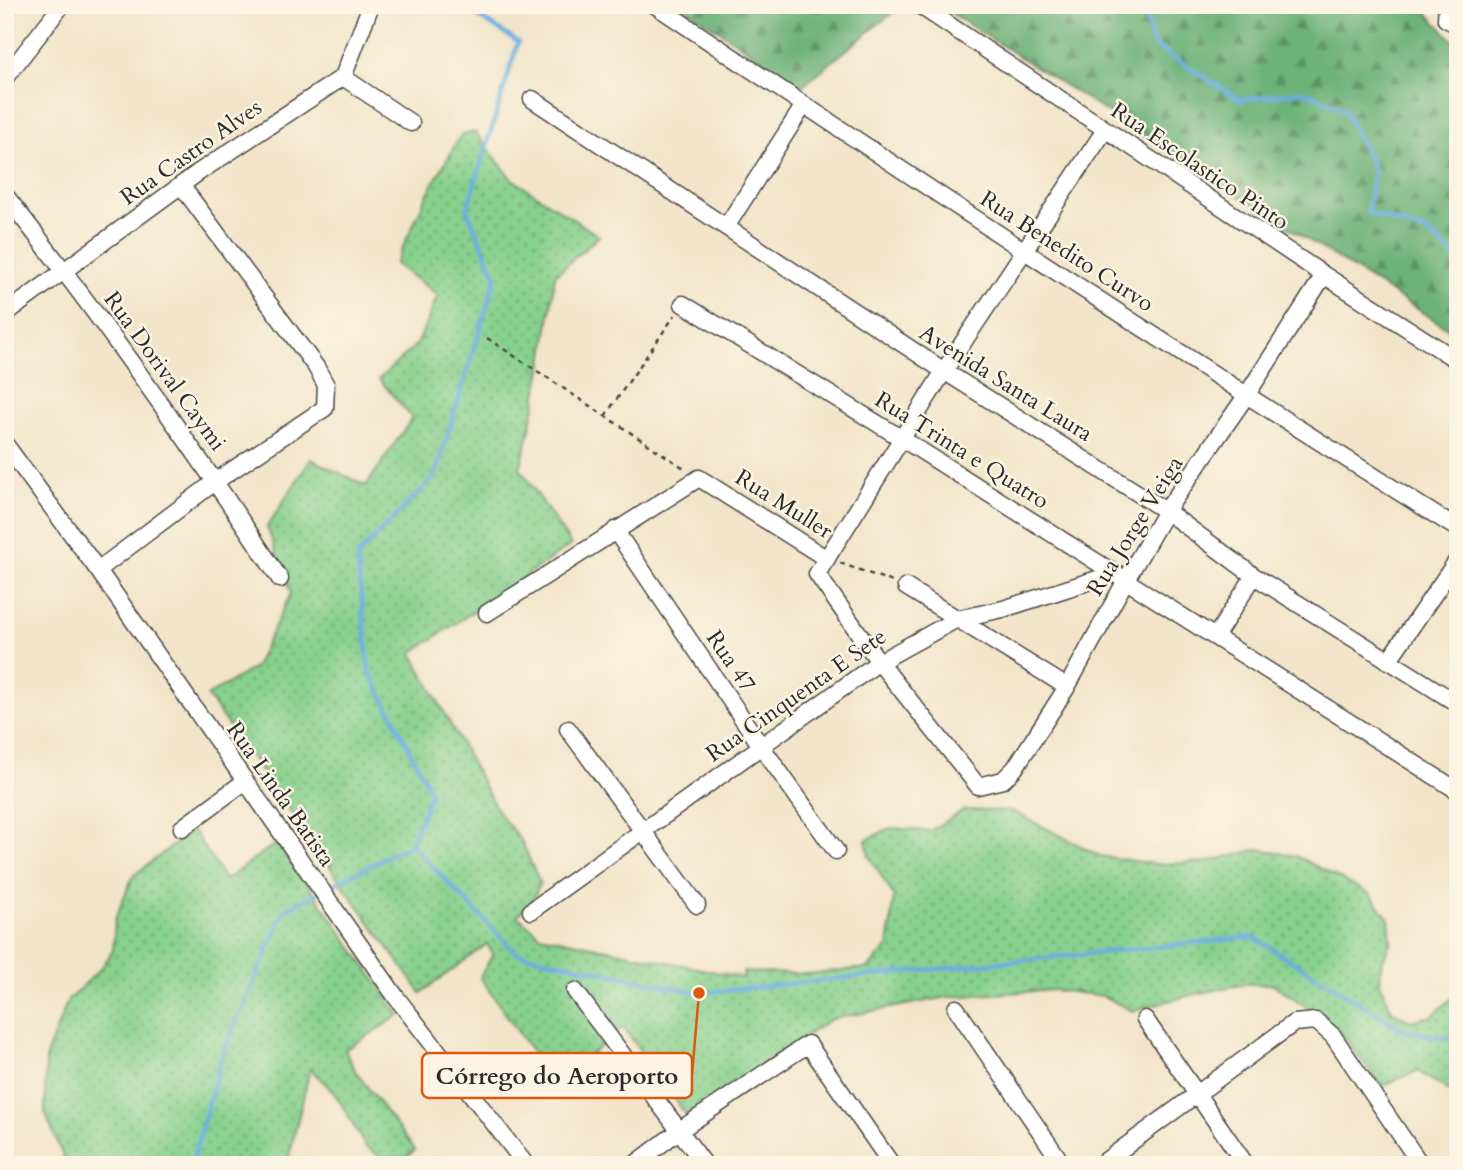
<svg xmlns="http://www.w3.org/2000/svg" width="1463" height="1170" font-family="Cardo,serif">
<defs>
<pattern id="grass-dots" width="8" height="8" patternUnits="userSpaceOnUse" patternTransform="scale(1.75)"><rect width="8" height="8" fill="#87d08d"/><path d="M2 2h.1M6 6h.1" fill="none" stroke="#6fa973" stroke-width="1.8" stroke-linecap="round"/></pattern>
<pattern id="forest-firs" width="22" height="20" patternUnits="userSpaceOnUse" patternTransform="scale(1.75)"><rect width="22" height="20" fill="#6db278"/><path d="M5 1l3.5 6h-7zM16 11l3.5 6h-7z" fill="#5a9163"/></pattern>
</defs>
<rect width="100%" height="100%" fill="#fcf5e5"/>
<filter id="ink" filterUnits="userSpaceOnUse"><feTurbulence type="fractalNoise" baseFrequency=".0143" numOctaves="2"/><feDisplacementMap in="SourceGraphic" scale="14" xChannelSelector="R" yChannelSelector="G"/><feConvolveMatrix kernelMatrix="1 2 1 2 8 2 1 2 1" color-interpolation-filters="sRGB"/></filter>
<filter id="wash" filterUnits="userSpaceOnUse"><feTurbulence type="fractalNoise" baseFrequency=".00686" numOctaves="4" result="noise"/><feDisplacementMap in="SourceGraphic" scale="28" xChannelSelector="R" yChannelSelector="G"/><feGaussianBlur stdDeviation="1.57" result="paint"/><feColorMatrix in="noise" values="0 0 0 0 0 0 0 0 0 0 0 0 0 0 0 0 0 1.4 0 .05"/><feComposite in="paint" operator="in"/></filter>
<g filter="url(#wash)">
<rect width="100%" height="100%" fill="#f2e4c8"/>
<path fill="url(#grass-dots)" stroke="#597e5c" stroke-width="2" d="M475,132L512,179L599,236L555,275C547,341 538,404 520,468L571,545L412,653L498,812L522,842L540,883L533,900L517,916L540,935L744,978L743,972L805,974L868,968L888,947L894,896L869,856L866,840L890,828L930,831L964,810L1012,811L1100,856L1155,864L1206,862L1259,849L1296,856L1370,894L1389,919L1391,941L1381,965L1380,984L1392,1011L1410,1021L1432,1016L1451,999H1458V1096L1417,1071L1382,1086L1336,1027L1273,984H1245L1187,996L1132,1011L1103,996L1054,990L948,997L831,1019L687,1116L623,1027L555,1085L480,977L493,954L487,944L421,993L207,696L255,667L291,593L267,527L311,459L366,486L412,418L379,379L418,343L438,295L395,264L429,191L461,135Z
M193,830L225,880L278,842L400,1015L345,1050L356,1072L415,1150L405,1158L381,1157L365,1146L342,1105L331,1089L310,1069L287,1165H69L64,1159L45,1112L46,1056L68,1000L102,967L113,950L115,919L133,876Z"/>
<path fill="url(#forest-firs)" stroke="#4c6e52" stroke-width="2" d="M680,5H900L901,6L802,86Z
M938,5H1419L1458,45V335Z"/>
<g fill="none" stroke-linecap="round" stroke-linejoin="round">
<path stroke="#6cade0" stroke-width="4.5" d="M473,5V13L518,42L467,210L496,277L435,476L357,556L369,670L431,792L411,844L516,953L699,993L1253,937L1403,1030L1458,1040
M1143,5L1154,45L1240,100L1303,91L1344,109L1374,169L1368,213L1427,232L1458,259
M191,1165L223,1053L285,910L411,844"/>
</g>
</g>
<g filter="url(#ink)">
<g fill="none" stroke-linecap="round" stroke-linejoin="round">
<g stroke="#494743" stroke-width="19">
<path id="street" d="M655,5C920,183 1187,360 1458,529
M919,5L1324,275L1458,361
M1447,5L1446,19L1458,25
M343,77L411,123
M5,78L62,5
M532,99L944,371L1166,511L1254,576L1458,704
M1105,130L944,371L817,574L879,662L978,786L1003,780L1015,768L1067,687L1126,580L1166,511L1246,396L1324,275
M5,195C103,319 193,447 280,579
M726,227L804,105
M683,304L901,438L1458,791
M5,314L199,172L343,77L371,5
M5,444L98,570L396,997L526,1165
M615,530L761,746L836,851
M98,570L216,481L325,408L326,385L316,367L181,185
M906,587L1067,687
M487,613L699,478L827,559
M1215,637L1254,576
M1388,661L1458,559
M568,729L697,905
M182,828L244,782
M531,911L879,662L957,619L1003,609L1116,573
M575,991L705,1165
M956,1008L1063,1165
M1145,1019L1246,1165
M634,1165L680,1130L808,1044L892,1165
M1100,1165L1294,1023L1316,1021L1333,1036L1421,1165"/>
</g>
<path stroke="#494743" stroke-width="2.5" stroke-dasharray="5 5" stroke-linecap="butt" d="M487,338L687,470
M605,416L675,315
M840,563L893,582"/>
<use href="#street" stroke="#fff" stroke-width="16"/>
</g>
</g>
<g text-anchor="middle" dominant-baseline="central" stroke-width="5" stroke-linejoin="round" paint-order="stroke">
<g font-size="23" fill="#2b2b2b" stroke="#fcf5e5">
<text transform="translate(191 152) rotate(-35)">Rua Castro Alves</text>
<text transform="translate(1200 166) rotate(34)">Rua Escolastico Pinto</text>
<text transform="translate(1067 251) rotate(33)">Rua Benedito Curvo</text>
<text transform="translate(165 371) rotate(54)">Rua Dorival Caymi</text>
<text transform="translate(1006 383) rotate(32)">Avenida Santa Laura</text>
<text transform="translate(962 450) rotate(32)">Rua Trinta e Quatro</text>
<text transform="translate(784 504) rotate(32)">Rua Muller</text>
<text transform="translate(1135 526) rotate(-58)">Rua Jorge Veiga</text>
<text transform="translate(731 661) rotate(56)">Rua 47</text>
<text transform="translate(796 695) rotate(-35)">Rua Cinquenta E Sete</text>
<text transform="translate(281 794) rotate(55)">Rua Linda Batista</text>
</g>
</g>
<path fill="none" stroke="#df570e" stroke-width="2.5" d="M699 993L692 1075"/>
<circle fill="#df570e" stroke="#fcf5e5" stroke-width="2.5" cx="699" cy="993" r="7"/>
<rect fill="#fcf5e5" stroke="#df570e" stroke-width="2.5" x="422" y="1053" width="270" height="45" rx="7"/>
<g font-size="24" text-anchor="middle" font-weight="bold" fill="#2b2b2b">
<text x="557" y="1084">Córrego do Aeroporto</text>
</g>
<rect width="1463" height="1170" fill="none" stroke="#fcf5e5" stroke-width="28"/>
</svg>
